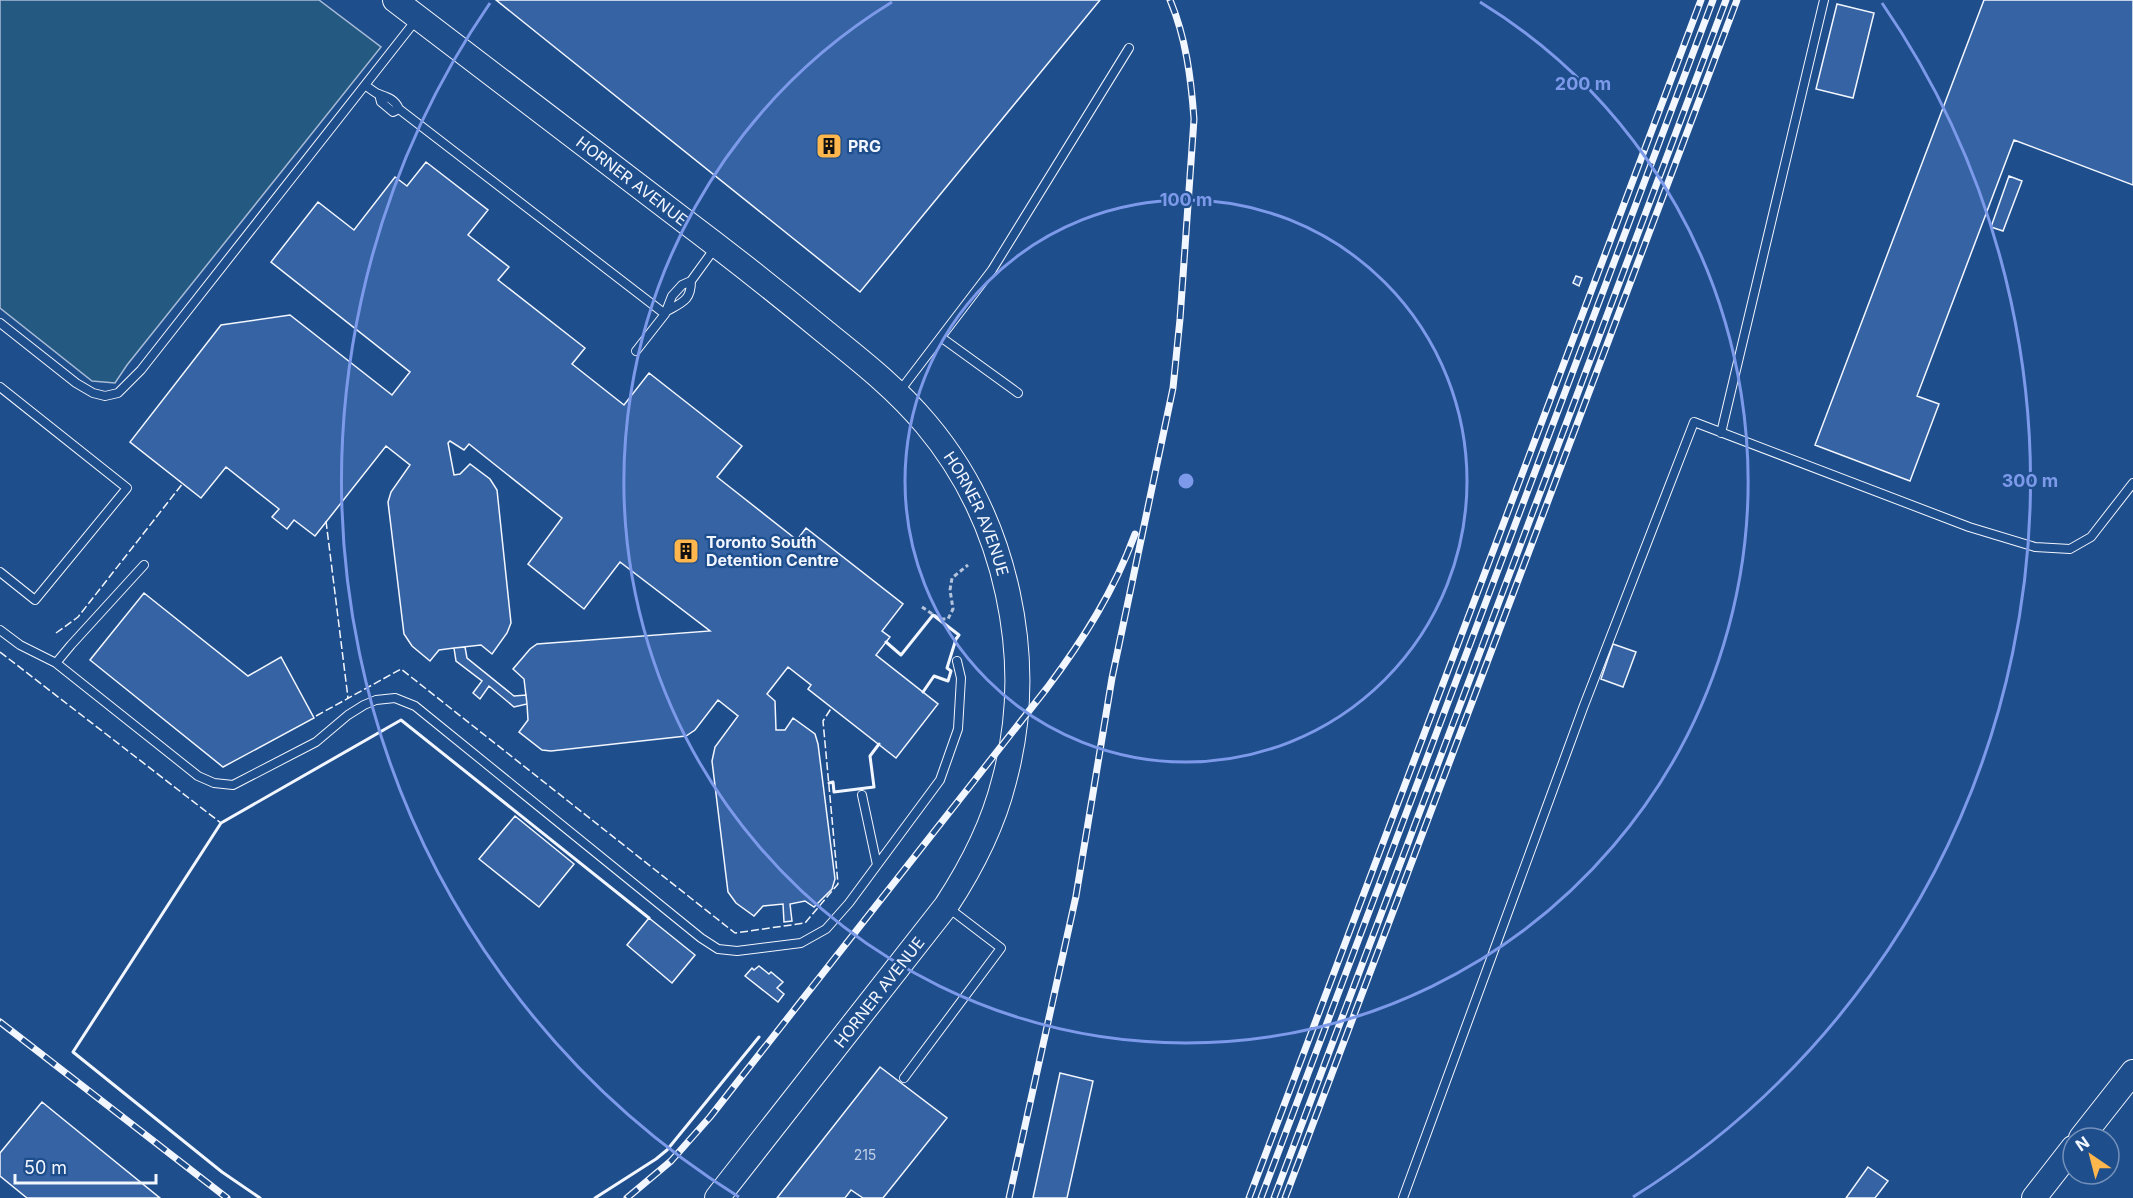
<svg xmlns="http://www.w3.org/2000/svg" width="2133" height="1198" font-family="Inter,sans-serif">
<rect width="100%" height="100%" fill="#1f4e8c"/>
<path fill="#245a82" stroke="#a8bbd7" stroke-width="1.5" d="M0,0H319L381,47L127,365L115,383L92,381L0,308Z"/>
<path fill="#3563a3" stroke="#f2f6ff" stroke-width="1.5" d="M496,0H1100L860,292Z
M1984,0H2133V185L2014,140L1917,396L1939,404L1910,481L1815,445Z
M1837,4L1874,13L1853,98L1816,89Z
M426,162L488,210L468,235L509,267L498,280L585,348L572,364L624,405L649,373L742,446L717,477L797,540L806,528L903,604L882,631L890,637L876,655L938,704L896,758L808,689L811,685L788,667L767,694L775,701L776,730H785L793,718L815,734L818,744L835,879L832,889L814,907L805,901L790,904L792,921L784,922L783,904L763,906L754,916L736,903L728,892L712,761L715,747L738,716L718,700L695,730L686,736L551,751L542,750L519,732L528,720L527,704L524,679L513,669L530,649L537,644L710,631L620,562L584,609L528,564L562,518L469,444L464,450L450,441L448,443L454,475L460,474L470,464L490,479L497,490L511,623L507,633L492,654L481,645L454,648L439,650L430,661L412,646L404,634L388,502L391,492L410,465L386,446L315,536L294,520L287,529L272,517L279,509L226,467L201,498L130,442L221,325L290,315L392,395L410,372L271,262L318,202L354,230L395,177L407,186Z
M2009,176L2022,181L2003,231L1991,227Z
M1576,276L1582,278L1579,286L1573,283Z
M144,593L248,676L281,657L314,718L223,767L90,660Z
M1613,644L1636,652L1623,687L1601,679Z
M465,647L467,658L514,696L526,695L527,704L514,707L489,686L480,699L473,693L482,681L456,661L454,648Z
M515,816L574,864L539,907L479,859Z
M649,918L695,955L672,983L627,945Z
M759,966L769,974L771,972L783,982L777,988L784,994L778,1002L745,976L752,968L754,970Z
M880,1067L947,1118L883,1198H863L851,1190L845,1198H777Z
M1060,1073L1093,1081L1067,1198H1033Z
M42,1102L160,1198H27L0,1176V1153Z
M1868,1167L1888,1181L1875,1198H1846Z"/>
<g fill="none" stroke-linecap="round" stroke-linejoin="round">
<g stroke="#f2f6ff" stroke-width="10">
<path id="lane" d="M365,85C369,88 374,92 378,94C387,97 395,99 399,109L665,314
M379,94L381,102L393,112L399,109
M667,311C683,302 691,300 691,281
M0,323L76,383L93,393L105,396L118,393L141,370L416,20
M942,338L1018,393
M636,351L665,314L672,296L682,285L691,281L715,248
M0,387L127,488L35,600L0,572
M899,392L992,270L1129,48
M1721,433L1824,0
M0,630L20,645L56,663L198,776L214,783L233,785L316,742L348,715L364,705L376,700L395,698L415,706L701,938L718,949L737,951L801,943L826,929L849,903L940,780L958,729L961,678L957,661
M56,663L71,645L144,565
M862,795L877,865
M904,1078L1001,948L946,906
M1403,1198L1583,708L1694,422L1969,527L2035,547L2070,549L2091,537L2133,483"/>
</g>
<g stroke="#f2f6ff" stroke-width="26">
<g id="secondary">
<path id="s1" d="M395,0C491,73 587,146 682,219C730,255 778,293 824,331C860,360 896,388 926,424C1007,520 1037,660 1004,781C993,825 971,868 946,906L717,1198"/>
<path d="M2081,1138L2133,1072"/>
<path d="M2034,1198L2073,1148"/>
</g>
</g>
<path stroke="#b3c4dc" stroke-width="3" stroke-dasharray="4.5 3" stroke-linecap="butt" d="M922,607L940,619H948L953,609L950,590L952,578L968,565"/>
<use href="#lane" stroke="#1f4e8c" stroke-width="8"/>
<use href="#secondary" stroke="#1f4e8c" stroke-width="24"/>
<g stroke="#f2f6ff" stroke-width="7">
<path id="rail" d="M0,1022L227,1198
M627,1198L671,1161L710,1117L1047,688C1083,640 1114,591 1135,534
M1009,1198L1076,896L1112,678L1173,388L1180,319L1194,119C1191,78 1186,38 1170,0
M1249,1198L1701,0
M1261,1198L1713,0
M1274,1198L1726,0
M1285,1198L1737,0"/>
</g>
<use href="#rail" stroke="#1f4e8c" stroke-width="4.5" stroke-dasharray="14" stroke-linecap="butt"/>
<path stroke="#f2f6ff" stroke-width="1.5" stroke-dasharray="8 3" stroke-linecap="butt" d="M326,521L348,698
M56,633L78,617L183,483
M0,652L221,823
M316,716L401,669L735,933L805,923L838,884L823,721L832,707"/>
<path stroke="#f2f6ff" stroke-width="3" d="M886,642L901,655L933,615L959,635L956,639L947,668L951,671L948,681L934,676L923,692
M829,783L833,782L834,792L874,787L870,756L879,744
M260,1198L222,1172L73,1052L221,823L401,720L649,918
M595,1198L656,1159L667,1150L759,1037"/>
</g>
<g fill="none" stroke="#7d9aea" stroke-width="3">
<circle cx="1186" cy="481" r="281"/>
<path d="M1480 2A562 562 0 1 1 892 2"/>
<path d="M739 1197A844 844 0 0 1 490 3M1882 3A844 844 0 0 1 1633 1197"/>
</g>
<defs>
<g id="building-square" transform="scale(1.35)"><rect x="-9" y="-9" width="18" height="18" rx="4" fill="#ffb74d" stroke="#1f4e8c"/><path d="M-4-6H4V6H1V3H-1V6H-4ZM-2.5-4.3h1.7v1.8h-1.7ZM.8-4.3h1.7v1.8H.8ZM-2.5-1h1.7V.8h-1.7ZM.8-1h1.7V.8H.8Z" fill="#111"/></g>
</defs>
<g fill-rule="evenodd">
<use href="#building-square" x="829" y="146"/>
<use href="#building-square" x="686" y="551"/>
</g>
<g text-anchor="middle" dominant-baseline="central" stroke-width="4.5" stroke-linejoin="round" paint-order="stroke">
<g font-size="14" fill="#c3d1e8">
<text x="865" y="1154">215</text>
</g>
<g font-size="16" font-weight="bold" fill="#f2f6ff" stroke="#1f4e8c" text-anchor="start">
<text x="848" y="146">PRG</text>
<text x="706" y="542">Toronto South<tspan x="706" dy="18">Detention Centre</tspan></text>
</g>
<g font-size="16" fill="#f2f6ff" stroke="#1f4e8c">
<text stroke="none"><textPath href="#s1" startOffset="298">HORNER AVENUE</textPath></text>
<text stroke="none"><textPath href="#s1" startOffset="784">HORNER AVENUE</textPath></text>
<text transform="translate(879 992) rotate(-52)">HORNER AVENUE</text>
</g>
</g>
<circle cx="1186" cy="481" r="9" fill="#7d9aea" stroke="#1f4e8c" stroke-width="3"/>
<g font-size="18" text-anchor="middle" font-weight="bold" fill="#7d9aea" stroke="#1f4e8c" stroke-width="4.5" stroke-linejoin="round" paint-order="stroke">
<text x="1583" y="90">200 m</text>
<text x="1186" y="206">100 m</text>
<text x="2030" y="487">300 m</text>
</g>
<g transform="translate(2091 1156) rotate(325)"><circle r="28" fill="#1f4e8c" stroke="#7391ba" stroke-width="1.5"/>
<path d="M0-4.5L10 22L0 15L-10 22Z" fill="#ffb74d"/>
<text y="-9" font-size="16" font-weight="bold" text-anchor="middle" fill="#f2f6ff">N</text>
</g>
<path d="M15 1174v9h141v-9" fill="none" stroke="#f2f6ff" stroke-width="3"/>
<text x="24" y="1174" font-size="18" fill="#f2f6ff" stroke="#1f4e8c" stroke-width="4.5" paint-order="stroke">50 m</text>
</svg>
